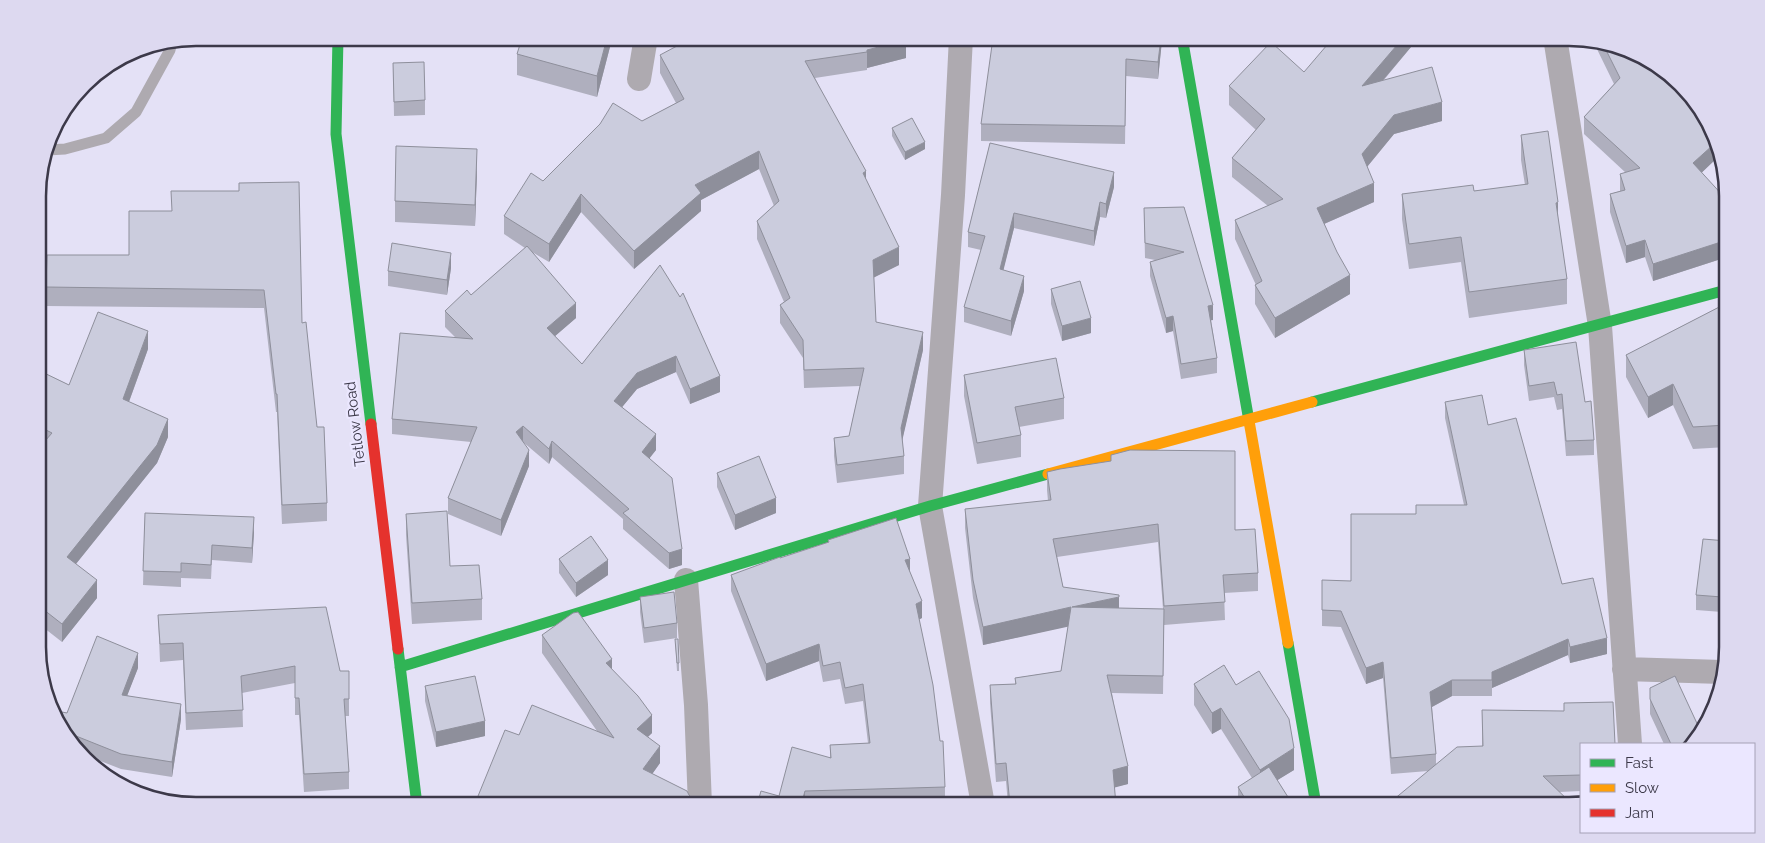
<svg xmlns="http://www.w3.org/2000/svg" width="1765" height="843" font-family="Raleway,sans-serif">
<rect width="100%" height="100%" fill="#e4e1f6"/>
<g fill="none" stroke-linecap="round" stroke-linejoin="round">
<path stroke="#aeaab0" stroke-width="11" d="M47,150L65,149L106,138L136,112L170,50L172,42"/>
<path stroke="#aeaab0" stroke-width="24" d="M961,37L953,195L930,506L983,805
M1555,37L1600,326L1630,744
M639,79L646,37
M686,580L696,705L700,805
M1624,669L1722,672"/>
<path stroke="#30b455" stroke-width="11" d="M338,37L336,134L371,424
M1182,37L1249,421
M1312,402L1726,290
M1288,643L1316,805
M398,649L417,805
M400,667L930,506L1048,474"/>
<path stroke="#ff9f0a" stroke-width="11" d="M1249,421L1288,643
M1048,474L1312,402"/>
<path stroke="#e5322d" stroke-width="11" d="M371,424L398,649"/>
</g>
<path fill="#afafbe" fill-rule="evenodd" d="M611,38V43L597,97L517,75V54Z
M905,38L906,58L867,68V70L815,78L866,181L899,265L874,277L876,322L923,350L902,440L904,456V474L837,483L834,456V438L849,436L860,386L804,388L803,358L780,323V305L784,302L757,239V221L774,206L759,169L701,200V211L634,269L581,212L549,262L532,252L576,318L555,336L582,364L660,265L720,392L690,404L676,372L637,389L622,407L656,450L649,458L682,565L669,569L623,529V519L552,457L549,464L523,442L529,466L501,536L448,514V498L471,442L392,434V419L456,338L445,327V311L471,295L525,248L504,234V216L543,181L642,121L676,103L660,73V55Z
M1162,38L1158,79L1126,76L1125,144L981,141V124Z
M1411,38V47L1383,81L1442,121L1394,134L1367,167L1374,202L1324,224L1350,294L1275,338L1255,304V285H1256L1235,239V220L1268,206L1232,177V158L1256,130L1229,105V86L1304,72L1357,40Z
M1594,43L1630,50L1695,100L1718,157L1701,173L1726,199L1725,264L1724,258L1653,281L1645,257L1626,263L1610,212V194L1620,191V174L1626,173L1584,134V117L1614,84Z
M393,63L425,100V115L394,116Z
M892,128L925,149L905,160L892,136Z
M1521,135L1558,219L1567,279V304L1469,318L1461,262L1409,269L1402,219V194L1474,191L1525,185L1521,160Z
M990,143L1114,187L1106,218L1100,217L1094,246L1014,228L1003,270L1024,291L1011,336L964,322V307L981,250L968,247V232Z
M477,171L475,226L395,222V201Z
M1184,207L1213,320H1211L1217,358V373L1181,379L1173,331L1166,333L1150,276V262L1155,260L1145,258L1144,208Z
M172,211L302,323L327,503V521L282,524L277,412H276L264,308L46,306L47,255H129Z
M451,268L447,295L388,286V271Z
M1051,289L1091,333L1062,341L1051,304Z
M1727,303V447L1693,449L1673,405L1648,418L1626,377V355Z
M148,349L129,402L168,437L157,463L76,564L97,598L62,642L39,624L38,449L41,446L38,445V370L69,385Z
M1524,350L1585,402L1594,440V455L1566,456L1562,409L1557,410L1554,397L1529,401L1524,365Z
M964,375L1064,398V419L1019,427L1021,435V457L977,464L964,396Z
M1445,402L1488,425L1562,584L1607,654L1570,663L1568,655L1492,688V696H1452L1432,707L1436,754V764L1482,746V710L1581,744V791L1559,792L1428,771L1391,774L1383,678L1366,684L1341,627L1322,626V610L1351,581L1416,514V505H1464L1445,418Z
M1727,454V496L1719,477V456Z
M1047,472L1235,530L1258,573V591L1224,593L1225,620L1164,625L1163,694L1112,693L1128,784L1114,787L1116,805H1008L1006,781L996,782L990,703V685L1015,684V678L1061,671L1068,626L983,645L973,598L965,528V509L1048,501L1047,490ZM1158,542L1163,609L1119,608L1063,587L1057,557Z
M717,473L776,513L735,530L717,487Z
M145,513L254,532L252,563L212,560L211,579L181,578V587L143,585Z
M406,514L450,566L482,599V620L412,624L406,535Z
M828,540L910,573L922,618L919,619L945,787V803L883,805H757L779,796L830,758V745L868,743L863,701L845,704L840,679L823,682L819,661L766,681L731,591V575L828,543Z
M1727,541L1722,612L1696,610V595Z
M559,559L608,575L576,597L559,573Z
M640,597L677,623V638L644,643L640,612Z
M158,615L340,671H349V716H345L349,772V789L304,792L299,715H295V683L242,693L243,727L186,730L183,660L160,662Z
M542,635L612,670L652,733L648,737L660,763L652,774L689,795L694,800L711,805H476V801L519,735L597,731L542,653Z
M675,639L679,663V671H677Z
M138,668L127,695L181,719L172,777L121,769L85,755L70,743L57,711L67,713Z
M1194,684L1236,685L1294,770L1277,780L1293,805H1238V787L1252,778L1221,729L1212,734L1194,705Z
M425,686L485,736L436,747L425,701Z
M1650,688L1694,744H1664L1650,714Z"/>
<path fill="#8e8f9b" d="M607,38H611V43L597,97V76Z
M1161,38H1162V41L1158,79V62Z
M1403,38H1411V47L1362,105V86Z
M906,40V58L867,68V50Z
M1442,102V121L1394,134L1362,173V154L1394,115Z
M925,142V149L905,160V152Z
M1713,145L1718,157L1693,181V163Z
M477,149V171L475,226V205Z
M759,151V169L701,200V211L634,269V251L695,185Z
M866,171V189L863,173Z
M1114,172V187L1106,218V204Z
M1374,183V202L1317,227V208Z
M581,194V212L549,262V244Z
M1100,202V217L1094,246V231Z
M1558,202V227L1556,203Z
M1014,213V228L1000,284V269Z
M1645,240V257L1626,263V246Z
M1724,241V258L1653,281V264Z
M1726,246V264H1725V247Z
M899,247V265L873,278V260Z
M451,253V268L447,295V280Z
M1350,275V294L1275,338V318Z
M1024,276V291L1011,336V321Z
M576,303V318L547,343V328Z
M1213,305V320L1208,321V306Z
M1173,316V331L1166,333V318Z
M1091,318V333L1062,341V326Z
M148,331V349L123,418V399Z
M923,332V350L901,446V428Z
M676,356V372L637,389L614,417V401L637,373Z
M720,376V392L690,404V389Z
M1673,384V405L1648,418V397Z
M168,419V437L157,463L67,575V557Z
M523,426V442L516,432Z
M656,434V450L642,468V452Z
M552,441V457L549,464V449Z
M529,450V466L501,536V520Z
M776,498V513L735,530V515Z
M254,517V532L252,563V548Z
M1727,545V560L1722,612V597Z
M682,549V565L669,569V553Z
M910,559V575L905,560Z
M608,560V575L576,597V583Z
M97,580V598L62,642V624Z
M1119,597V615L1072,607Z
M922,601V618L916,621V604Z
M1071,607V626L983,645V627Z
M1607,638V654L1570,663V647Z
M1568,639V655L1492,688V672Z
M819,644V661L766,681V664Z
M138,653V668L122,709V695Z
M612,659V677L606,663Z
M1383,662V678L1366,684V668Z
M1452,680V696L1430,708V692Z
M181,704V719L172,777V762Z
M1221,708V729L1212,734V713Z
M652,715V733L637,747V729Z
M485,721V736L436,747V732Z
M660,746V763L643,787V769Z
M1294,748V770L1260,791V770Z
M1128,766V784L1113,788V770Z
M805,791V805H801Z"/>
<path fill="#cbccdd" stroke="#8e8f9b" d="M522,38H607L597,76L517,54Z
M692,38H905L906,40L867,50V52L805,61L866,171L863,173L899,247L873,260L876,322L923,332L901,428L904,456L837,465L834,438L849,436L864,368L804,370L803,340L780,305L790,298L757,221L779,201L759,151L695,185L701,193L634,251L581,194L549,244L504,216L531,173L543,181L600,124L613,103L642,121L684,99L660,55Z
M993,38H1161L1158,62L1126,59L1125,126L981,124Z
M1333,38H1353L1357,40L1359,38H1403L1362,86L1432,67L1442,102L1394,115L1362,154L1374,183L1317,208L1337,252L1350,275L1275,318L1255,285L1262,281L1235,220L1283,199L1232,158L1265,119L1229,86L1271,42L1304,72Z
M1603,44L1630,50L1695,100L1713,145L1693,163L1726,199V246L1725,247L1724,241L1653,264L1645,240L1626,246L1610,194L1625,190L1620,174L1640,168L1584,117L1620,78Z
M424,62L425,100L394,102L393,63Z
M912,118L925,142L905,152L892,128Z
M1548,131L1558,202L1556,203L1567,279L1469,292L1461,237L1409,244L1402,194L1473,185L1474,191L1528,184L1521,135Z
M990,143L1114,172L1106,204L1100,202L1094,231L1014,213L1000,269L1024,276L1011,321L964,307L985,236L968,232Z
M396,146L477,149L475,205L395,201Z
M299,182L302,323L306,322L317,427H324L327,503L282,505L277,394H276L264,290L46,287L47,255H129V211H172L171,191H239V183Z
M1184,207L1213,305L1208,306L1217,358L1181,364L1173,316L1166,318L1150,262L1184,252L1145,243L1144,208Z
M392,243L451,253L447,280L388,271Z
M527,246L576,303L547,328L582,364L660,265L680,297L683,293L720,376L690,389L676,356L637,373L614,401L656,434L642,452L672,478L682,549L669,553L623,513L629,509L552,441L549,449L523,426L516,432L529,450L501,520L448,498L477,427L392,419L400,333L473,339L445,311L467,290L471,295Z
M1080,281L1091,318L1062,326L1051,289Z
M1727,303V425L1693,427L1673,384L1648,397L1626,355Z
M98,312L148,331L123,399L168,419L157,445L67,557L97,580L62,624L39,606L38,449L52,433L38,426V370L69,385Z
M1576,342L1585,402L1591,401L1594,440L1566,441L1562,394L1557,395L1554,382L1529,386L1524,350Z
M1056,358L1064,398L1015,407L1021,435L977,443L964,375Z
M1482,395L1488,425L1516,418L1562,584L1593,578L1607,638L1570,647L1568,639L1492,672V680H1452L1430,692L1436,754L1391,758L1383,662L1366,668L1341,611L1322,610V580L1351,581V514H1416V505H1467L1445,402Z
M1130,450L1235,451V530L1255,529L1258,573L1223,575L1225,602L1164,606L1158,524L1053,539L1063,587L1119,595V597L1072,607L1164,609L1163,676L1107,675L1128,766L1113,770L1116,805H1010L1006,763L996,764L990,685L1016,684L1015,678L1061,671L1071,607L983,627L973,580L965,509L1051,500L1047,472L1060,469L1111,461V455Z
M1727,454V475L1719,456Z
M759,456L776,498L735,515L717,473Z
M447,511L450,566L479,565L482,599L412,603L406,514Z
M145,513L254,517L252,548L212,545L211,565L181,563V572L143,571Z
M896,518L910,559L905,560L922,601L916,604L933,685L940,741H943L945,787L805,791L801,805H757L761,791L779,796L792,747L831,758L830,745L870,743L863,684L845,688L840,662L823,666L819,644L766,664L731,575L780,557V558L829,542L828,540Z
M591,536L608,560L576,583L559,559Z
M1703,539L1727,541L1722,597L1696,595Z
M674,592L677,623L644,628L640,597Z
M326,607L340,671H349V699H344L349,772L304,774L299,698H295V666L241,676L243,710L186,713L183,643L160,644L158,615Z
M578,612L612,659L606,663L638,696L652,715L637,729L660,746L643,769L687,791L689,795L694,800L700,801L705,800L711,802L709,805H487L476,801L505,730L519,735L532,705L614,738L542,635L573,613Z
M97,636L138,653L122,695L181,704L172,762L121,754L66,732L57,711L67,713Z
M675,639H678L679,663H677Z
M1224,665L1236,685L1259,671L1289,719L1294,748L1260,770L1221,708L1212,713L1194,684Z
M475,676L485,721L436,732L425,686Z
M1675,676L1701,732L1694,744H1671L1650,699V688Z
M1613,702L1615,744H1581V775L1543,776L1573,805H1387L1457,747L1483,746L1482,710L1564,711V703Z
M1269,767L1293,805H1249L1238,787Z"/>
<g text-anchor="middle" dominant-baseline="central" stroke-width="4.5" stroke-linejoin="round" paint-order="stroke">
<g font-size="15" fill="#3c3949" stroke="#ebe7ff">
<text transform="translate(355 424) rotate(-97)">Tetlow Road</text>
</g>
</g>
<path d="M0 0H1765V843H0ZM196 46H1569A150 150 0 0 1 1719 196V647A150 150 0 0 1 1569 797H196A150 150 0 0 1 46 647V196A150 150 0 0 1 196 46Z" fill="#ddd9f0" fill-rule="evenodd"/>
<path fill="none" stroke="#3c3949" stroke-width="2.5" d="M196 46H1569A150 150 0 0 1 1719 196V647A150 150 0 0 1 1569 797H196A150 150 0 0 1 46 647V196A150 150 0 0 1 196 46Z"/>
<rect x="1580" y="743" width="175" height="90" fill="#ebe7ff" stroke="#a5a1b6"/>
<rect x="1590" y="759" width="25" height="8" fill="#30b455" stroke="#a5a1b6"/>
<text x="1625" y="768" font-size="15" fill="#3c3949">Fast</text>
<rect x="1590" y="784" width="25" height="8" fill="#ff9f0a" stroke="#a5a1b6"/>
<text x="1625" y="793" font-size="15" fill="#3c3949">Slow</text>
<rect x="1590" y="809" width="25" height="8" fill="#e5322d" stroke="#a5a1b6"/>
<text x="1625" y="818" font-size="15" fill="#3c3949">Jam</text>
</svg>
